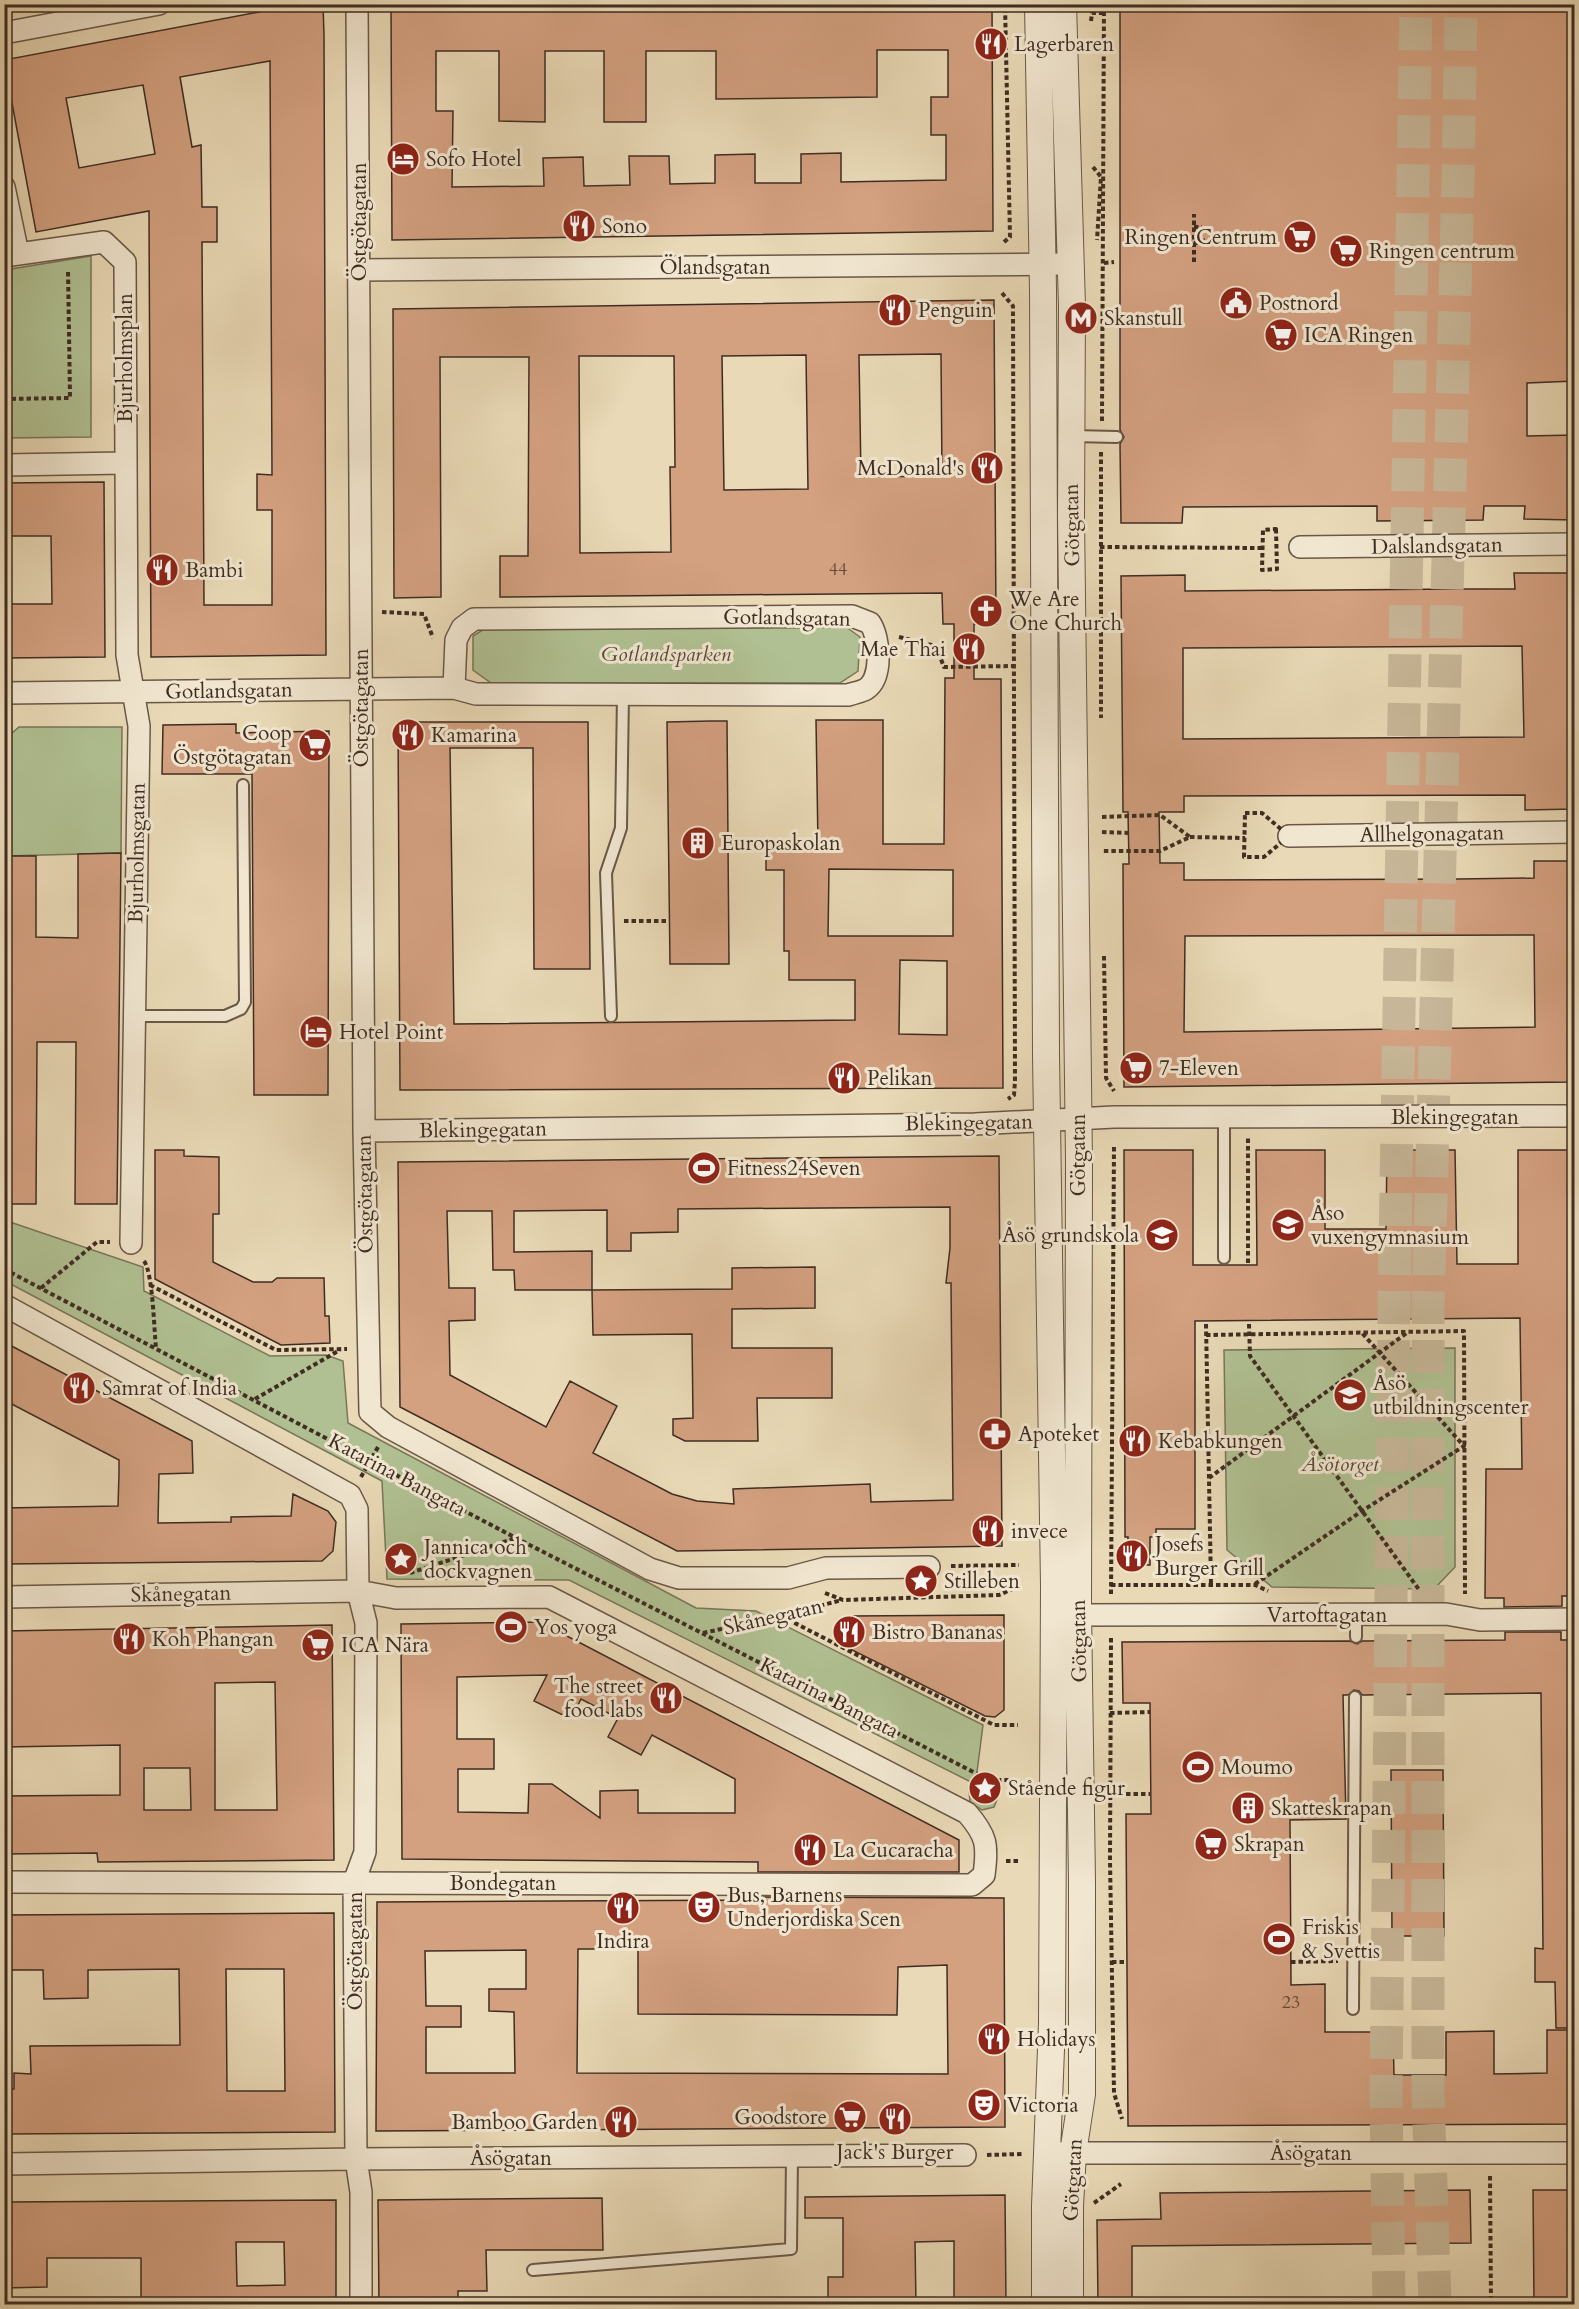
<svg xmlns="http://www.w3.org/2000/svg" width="1579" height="2309" font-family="Cardo,serif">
<rect width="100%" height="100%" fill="#e9d9b6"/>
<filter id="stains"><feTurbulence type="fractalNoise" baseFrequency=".00333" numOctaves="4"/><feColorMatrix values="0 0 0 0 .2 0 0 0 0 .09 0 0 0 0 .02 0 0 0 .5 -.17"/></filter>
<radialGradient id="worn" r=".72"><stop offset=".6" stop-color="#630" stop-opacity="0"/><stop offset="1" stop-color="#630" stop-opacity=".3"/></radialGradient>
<path fill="#b0c092" stroke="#78765a" stroke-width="1.5" d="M91,256V437L5,438V270Z
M842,624L860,637L858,671L840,683H491L473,670V636L489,626Z
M19,727H122L121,853L5,856V739Z
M4,1220L143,1267L144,1291L270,1356L326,1355L343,1361L348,1423L696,1608L756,1611L983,1725L976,1780H989L998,1784V1797L994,1807L982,1810L970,1802L969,1790L973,1783L569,1580L387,1579L382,1481L5,1281Z
M1455,1348V1567L1434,1589L1272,1587L1227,1550L1224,1350Z"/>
<path fill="#d3a080" stroke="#3f2d22" stroke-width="1.5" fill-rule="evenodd" d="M301,4H323L324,35L326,655L151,657L149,211L36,232L4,60ZM270,61L272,475L257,474V510H272V605H204L202,242H217V207H202L201,145L192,147L180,77ZM143,85L155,154L79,168L66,98Z
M391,4H992L993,231L392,240ZM877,50H948V97H931V135H946V180L841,182V153L801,154V183H755V154L715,155V183L670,184L669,156H629L630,185L584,186L583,157L543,158L544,186L452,187L453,111H436V51H499V121L545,122V51H604V122H646V51H716V99L877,97Z
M1120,4L1568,5L1575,381L1527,383V436L1575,435V520L1524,519L1525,506H1484L1483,520L1377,521V506L1183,507L1182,523H1121L1120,444L1124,437L1120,430Z
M994,300L996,624H974V679H1001L1003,1088L400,1090L398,722H588L590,969H534L533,748H450L454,1024L855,1020V980H789V951H784V870H766V845L818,844L816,720H883V844H944L945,678H954V624H943L942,593L500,597V556H528L529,357H440L441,597L394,598L393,309ZM941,354L942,476L861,477L859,355ZM806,355L808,489L724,490L722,356ZM579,356H674L675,467H670L671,552L580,553ZM829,869L953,870V936H828ZM900,960L947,961V1035L899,1034Z
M104,482L105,657L4,658V604H52L51,536H4V483Z
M1514,573H1575V809L1525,810V795L1184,796V812H1159L1160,863H1184V880L1458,879L1534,878V861H1575V1082L1124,1087L1123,864H1129L1128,812H1123L1121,576L1185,575V591L1459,589H1515ZM1522,646L1524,737L1183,739V648ZM1534,935L1535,1027L1184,1032L1185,936Z
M711,721H727L729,964H670L667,722Z
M236,724V733L329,731L328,1095H254L252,774H162L163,725Z
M121,853L117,1204H75L76,1042H37L36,1204H4V856H36V937L78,938V854Z
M155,1150H184V1156L219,1157V1214H213V1262L253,1282H272L277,1278H324L325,1316H329L330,1343L281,1345L155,1279Z
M1124,1150H1193V1265H1257L1256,1150H1325V1229H1386L1387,1150H1455L1457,1264H1518V1150H1575V1596H1562V1606L1504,1607V1598H1485L1486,1469H1522L1520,1318L1195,1321V1529H1156V1537H1150V1565H1128V1537H1125Z
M999,1156L1002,1546L677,1551L400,1407L398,1162ZM950,1207V1248L946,1283H951L953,1500L871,1502L870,1484L733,1489L734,1504L697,1501L672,1494L593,1453L617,1406L570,1381L546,1427L450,1375L449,1321L475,1320V1288H449L447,1211H492L493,1270H514L515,1290H592V1251L514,1252V1211L607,1210V1251H631V1233L678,1232V1209Z
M815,1267V1308L732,1309V1348H832V1398H757L758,1441H685L673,1435V1419L693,1418L692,1334L593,1335L592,1290L732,1289V1268Z
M4,1342L192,1441L193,1473L159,1474L158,1523L231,1522V1517L291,1516L293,1494L328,1511L336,1522L333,1551L322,1561L4,1564V1508L118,1506L119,1474V1460L4,1400Z
M1004,1615V1710L995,1717L985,1716L844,1646L839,1641L836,1634L841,1621L850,1616Z
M540,1622L959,1840V1872H758V1862L402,1859L401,1624ZM547,1675L534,1701L571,1719L581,1699L618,1718L608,1737L641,1755L652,1735L735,1779V1813H638V1790L600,1791V1818L552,1784H529L528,1813L458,1812V1769H494V1739H457V1677Z
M332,1625L334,1860L98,1862L97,1853L4,1854V1796L120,1795V1745L4,1747V1631ZM275,1682L277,1810H215V1683ZM144,1768H190L191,1810H144Z
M1505,1632H1561V1640H1575V2028H1556L1555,1982H1535V1948L1543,1949L1541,1693L1362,1695L1359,1691L1354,1690L1348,1695H1343L1346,1819L1290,1820L1291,1985L1325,1984V2032H1393L1394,2075H1446V2032L1494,2031V2074L1547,2073V2030H1575V2124L1128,2126L1126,1814H1151L1150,1703H1123L1122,1642L1350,1641L1357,1644L1362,1641L1505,1640Z
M1391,1770H1443L1444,1936H1392Z
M759,1897L1004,1898L1005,2127L376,2131L377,1902L759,1900ZM578,1949H638V2014L897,2015L898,1967L947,1965L948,2074L577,2073ZM526,1950V1989H489V2011L514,2012L515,2073H426V2027H461V2006H426L425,1951Z
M334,1913L335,2132L4,2134V2089H14V2073L31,2074L30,2046L180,2045L179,1969L88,1970V1998L44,1999L43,1970H4V1915ZM226,1969H284L285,2091H227Z
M1470,2190L1471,2243L1132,2246V2304H1098L1097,2220L1161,2219L1160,2193Z
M1533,2190H1575V2304H1534Z
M1005,2195L1006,2304H954V2241L915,2242L916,2304H828V2277H843V2218H805V2197Z
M602,2198L603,2250H486L487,2291H458V2304H379L378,2200Z
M336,2200V2304H141V2258H47V2287L4,2288V2202ZM236,2242H284L285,2285L237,2286Z"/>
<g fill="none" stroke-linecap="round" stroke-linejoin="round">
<path stroke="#c7b798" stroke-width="33" stroke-dasharray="33 16" stroke-linecap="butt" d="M1389,2304L1386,2096L1394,1308L1416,4
M1435,2304L1428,2095V1310L1458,182L1461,4"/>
<g stroke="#6a5847" stroke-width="14">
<path id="service" d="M1072,436L1117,437
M135,1016H225L241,1009L245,1002L243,785
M611,1016L606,873L621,828L623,694
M1224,1258V1117
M1356,1637V1614
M1353,2009L1355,1697
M533,2270L791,2249L792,2156"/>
</g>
<g stroke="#6a5847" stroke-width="24">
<path id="minor" d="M357,4L364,1131L370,1412L388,1427L650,1569L679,1578H788L826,1568L929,1567
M4,33L159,4
M4,187L18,254
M4,256L104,242L125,262L127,655L139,726L131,1243
M359,270L1071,264
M4,465L125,463
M1300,547L1574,544
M852,616L870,623C880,638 883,678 866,689C861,692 854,693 848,695L476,694L454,688L456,640L462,628L474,619Z
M4,693L454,688
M1289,836L1574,832
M364,1131L975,1124L1114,1117L1574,1116
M4,1305L350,1495L357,1509L358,1591L366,1623L365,1852L354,1882L356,2159L361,2192V2304
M4,1597L358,1591L396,1598L549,1597L967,1813C987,1836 988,1845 984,1875L972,1885L4,1882
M1078,1615L1446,1614L1480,1620L1574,1619
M1059,2153H1574
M4,2164L356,2159L965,2155"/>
</g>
<g stroke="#6a5847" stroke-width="28">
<path id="tertiary" d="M1038,4L1043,290L1046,1055L1054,1586L1052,2023L1045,2206V2304
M1063,4L1072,306L1071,516L1079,1162L1078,1610L1082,1881V2094L1073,2153L1070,2206V2304"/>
</g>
<path stroke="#3f2d22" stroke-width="4" stroke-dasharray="4.5 3" stroke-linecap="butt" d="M1091,21L1092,13H1104
M1093,167L1101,177L1097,240
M1194,225V214
M1194,227H1202
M1004,242L1010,237L1005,4
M1194,243H1201L1203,240L1202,236L1194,235
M1194,262V223
M1104,263L1114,262
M1002,293L1013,306L1015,1081L1014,1095L1008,1099
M4,399L70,398L68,269
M1102,421L1104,4
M1101,452V718
M1276,529L1277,569L1262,570L1263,530Z
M1100,547L1262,548
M382,612L424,614L433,638
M899,637L936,646L944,667L1015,666
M1245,813H1262L1289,836L1264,857H1244Z
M1102,817L1160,815L1190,837L1160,851H1103
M1102,832L1128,833
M1190,837L1245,838
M624,921H667
M1104,956L1106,1078L1114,1091
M144,1261C153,1273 154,1330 156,1348
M1248,1263V1138
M4,1269L516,1538L989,1780H1018
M150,1285L276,1350L347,1349
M41,1288L97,1242H110
M1206,1324L1211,1584
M1249,1324L1250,1356L1420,1591
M1206,1335L1464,1331L1465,1594
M255,1399L340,1350
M361,1477L378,1447
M1209,1478L1408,1332
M951,1566L1019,1565
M410,1573L516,1538
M1255,1584L1362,1511L1464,1446L1362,1333
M1111,1585H1255L1268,1591
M825,1593L843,1600L999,1595L1019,1586
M1111,1594L1114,1145
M781,1616L994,1725H1018
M703,1633L781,1616L842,1600
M1111,1638L1110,1861L1114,2093L1122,2119
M1110,1713L1150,1712
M1111,1794H1150
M1006,1861H1018
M1112,1962H1127
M1291,1962L1338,1961
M987,2155L1022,2154
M1490,2176L1491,2304
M1094,2203L1121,2184"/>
<use href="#service" stroke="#f1e6d0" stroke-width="10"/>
<use href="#minor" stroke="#f1e6d0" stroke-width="21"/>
<use href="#tertiary" stroke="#f1e6d0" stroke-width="26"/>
</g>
<defs>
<g id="restaurant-disc" transform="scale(1.725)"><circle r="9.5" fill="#8f2418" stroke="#f1e6d0"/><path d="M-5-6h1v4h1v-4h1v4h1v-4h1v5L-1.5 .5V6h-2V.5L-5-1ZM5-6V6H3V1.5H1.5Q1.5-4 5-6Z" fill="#fff"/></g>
<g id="hotel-disc" transform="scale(1.725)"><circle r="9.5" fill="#8f2418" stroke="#f1e6d0"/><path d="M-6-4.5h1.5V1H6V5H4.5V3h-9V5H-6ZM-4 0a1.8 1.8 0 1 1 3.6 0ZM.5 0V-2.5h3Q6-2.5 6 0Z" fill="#fff"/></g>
<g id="supermarket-disc" transform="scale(1.725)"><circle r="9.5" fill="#8f2418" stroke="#f1e6d0"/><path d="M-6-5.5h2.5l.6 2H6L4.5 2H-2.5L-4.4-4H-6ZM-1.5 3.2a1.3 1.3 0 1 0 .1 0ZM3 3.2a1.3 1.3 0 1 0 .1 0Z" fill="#fff"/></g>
<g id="civic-disc" transform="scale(1.725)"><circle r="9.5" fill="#8f2418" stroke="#f1e6d0"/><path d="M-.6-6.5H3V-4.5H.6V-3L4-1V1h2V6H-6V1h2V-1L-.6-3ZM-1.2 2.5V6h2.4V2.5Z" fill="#fff"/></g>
<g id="metro-disc" transform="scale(1.725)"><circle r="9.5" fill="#8f2418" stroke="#f1e6d0"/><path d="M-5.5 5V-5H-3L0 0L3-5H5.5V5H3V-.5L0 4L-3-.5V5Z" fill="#fff"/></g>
<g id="church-disc" transform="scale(1.725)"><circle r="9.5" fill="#8f2418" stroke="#f1e6d0"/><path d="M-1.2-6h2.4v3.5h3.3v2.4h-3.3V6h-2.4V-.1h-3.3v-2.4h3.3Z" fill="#fff"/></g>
<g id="building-disc" transform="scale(1.725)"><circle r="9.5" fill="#8f2418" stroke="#f1e6d0"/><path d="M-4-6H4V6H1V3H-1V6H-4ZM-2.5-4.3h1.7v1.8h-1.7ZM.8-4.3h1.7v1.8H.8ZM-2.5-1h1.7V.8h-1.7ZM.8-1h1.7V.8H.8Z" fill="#fff"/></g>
<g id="stadium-disc" transform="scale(1.725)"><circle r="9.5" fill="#8f2418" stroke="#f1e6d0"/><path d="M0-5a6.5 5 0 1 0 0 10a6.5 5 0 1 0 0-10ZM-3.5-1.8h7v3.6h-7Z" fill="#fff"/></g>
<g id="school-disc" transform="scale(1.725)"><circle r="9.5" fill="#8f2418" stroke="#f1e6d0"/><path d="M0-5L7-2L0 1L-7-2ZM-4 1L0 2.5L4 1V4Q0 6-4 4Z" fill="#fff"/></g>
<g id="pharmacy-disc" transform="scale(1.725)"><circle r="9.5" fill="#8f2418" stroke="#f1e6d0"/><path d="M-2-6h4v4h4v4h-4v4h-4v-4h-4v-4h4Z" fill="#fff"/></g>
<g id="sight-disc" transform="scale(1.725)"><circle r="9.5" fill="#8f2418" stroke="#f1e6d0"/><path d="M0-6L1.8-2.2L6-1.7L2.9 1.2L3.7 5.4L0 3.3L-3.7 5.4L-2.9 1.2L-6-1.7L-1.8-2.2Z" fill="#fff"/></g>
<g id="theatre-disc" transform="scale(1.725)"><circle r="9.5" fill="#8f2418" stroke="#f1e6d0"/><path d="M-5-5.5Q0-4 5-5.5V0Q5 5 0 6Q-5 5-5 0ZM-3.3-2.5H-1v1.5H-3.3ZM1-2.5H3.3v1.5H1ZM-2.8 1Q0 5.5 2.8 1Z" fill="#fff"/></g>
</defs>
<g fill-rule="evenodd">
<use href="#restaurant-disc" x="991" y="44"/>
<use href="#hotel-disc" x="403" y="159"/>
<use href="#restaurant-disc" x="579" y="226"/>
<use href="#supermarket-disc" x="1300" y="237"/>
<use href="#supermarket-disc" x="1346" y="251"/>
<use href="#civic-disc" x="1236" y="303"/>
<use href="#restaurant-disc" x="895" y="310"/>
<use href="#metro-disc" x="1081" y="318"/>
<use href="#supermarket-disc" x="1281" y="335"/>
<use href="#restaurant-disc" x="987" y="468"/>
<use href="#restaurant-disc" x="162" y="570"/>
<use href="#church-disc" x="986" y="611"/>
<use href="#restaurant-disc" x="969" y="649"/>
<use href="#restaurant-disc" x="408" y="735"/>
<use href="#supermarket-disc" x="315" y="745"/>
<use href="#building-disc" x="698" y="843"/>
<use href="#hotel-disc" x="316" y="1032"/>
<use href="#supermarket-disc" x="1136" y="1068"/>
<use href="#restaurant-disc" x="844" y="1078"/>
<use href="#stadium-disc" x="704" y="1168"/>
<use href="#school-disc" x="1288" y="1225"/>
<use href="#school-disc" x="1162" y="1235"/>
<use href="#restaurant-disc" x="79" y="1388"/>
<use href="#school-disc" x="1350" y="1395"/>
<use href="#pharmacy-disc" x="995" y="1434"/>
<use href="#restaurant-disc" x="1135" y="1441"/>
<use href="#restaurant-disc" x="988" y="1531"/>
<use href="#restaurant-disc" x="1132" y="1556"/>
<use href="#sight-disc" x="401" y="1559"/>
<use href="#sight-disc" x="921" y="1581"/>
<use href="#stadium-disc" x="511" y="1627"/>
<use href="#restaurant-disc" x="849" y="1632"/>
<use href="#restaurant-disc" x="129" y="1639"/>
<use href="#supermarket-disc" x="318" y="1645"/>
<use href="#restaurant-disc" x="666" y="1698"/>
<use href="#stadium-disc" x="1198" y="1767"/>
<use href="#sight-disc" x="985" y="1788"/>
<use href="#building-disc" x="1248" y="1808"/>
<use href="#supermarket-disc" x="1211" y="1844"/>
<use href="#restaurant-disc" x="810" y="1850"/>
<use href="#theatre-disc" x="704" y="1907"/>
<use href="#restaurant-disc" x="623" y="1908"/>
<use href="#stadium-disc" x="1279" y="1939"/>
<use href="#restaurant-disc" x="994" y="2039"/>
<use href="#theatre-disc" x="984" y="2105"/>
<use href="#supermarket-disc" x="850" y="2117"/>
<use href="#restaurant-disc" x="895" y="2119"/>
<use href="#restaurant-disc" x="621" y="2122"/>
</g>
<g text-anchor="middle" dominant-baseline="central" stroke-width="6" stroke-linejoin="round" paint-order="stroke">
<g font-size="18" fill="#644a3a">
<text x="838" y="569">44</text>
<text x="1291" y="2002">23</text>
</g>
<g font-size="21" fill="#3f2d22" stroke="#f1e6d0" text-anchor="start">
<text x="1014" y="44">Lagerbaren</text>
<text x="426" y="159">Sofo Hotel</text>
<text x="602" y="226">Sono</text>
<text x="1277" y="237" text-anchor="end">Ringen Centrum</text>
<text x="1369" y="251">Ringen centrum</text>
<text x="1259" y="303">Postnord</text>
<text x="918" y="310">Penguin</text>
<text x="1104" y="318">Skanstull</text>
<text x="1304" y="335">ICA Ringen</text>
<text x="964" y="468" text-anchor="end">McDonald's</text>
<text x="185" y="570">Bambi</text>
<text x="1009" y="599">We Are<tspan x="1009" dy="24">One Church</tspan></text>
<text x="946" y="649" text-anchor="end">Mae Thai</text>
<text x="292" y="733" text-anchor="end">Coop<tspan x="292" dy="24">Östgötagatan</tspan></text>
<text x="431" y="735">Kamarina</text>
<text x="721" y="843">Europaskolan</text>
<text x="339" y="1032">Hotel Point</text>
<text x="1159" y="1068">7-Eleven</text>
<text x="867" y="1078">Pelikan</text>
<text x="727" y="1168">Fitness24Seven</text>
<text x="1311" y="1213">Åso<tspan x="1311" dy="24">vuxengymnasium</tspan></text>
<text x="1139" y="1235" text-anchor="end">Åsö grundskola</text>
<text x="1373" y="1383">Åsö<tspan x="1373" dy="24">utbildningscenter</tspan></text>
<text x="102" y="1388">Samrat of India</text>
<text x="1018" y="1434">Apoteket</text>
<text x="1158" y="1441">Kebabkungen</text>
<text x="1011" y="1531">invece</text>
<text x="1155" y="1544">Josefs<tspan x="1155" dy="24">Burger Grill</tspan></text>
<text x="424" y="1547">Jannica och<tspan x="424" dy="24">dockvagnen</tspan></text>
<text x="944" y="1581">Stilleben</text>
<text x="534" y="1627">Yos yoga</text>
<text x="872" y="1632">Bistro Bananas</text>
<text x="152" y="1639">Koh Phangan</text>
<text x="341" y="1645">ICA Nära</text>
<text x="643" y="1686" text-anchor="end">The street<tspan x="643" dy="24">food labs</tspan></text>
<text x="1221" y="1767">Moumo</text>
<text x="1008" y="1788">Stående figur</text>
<text x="1271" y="1808">Skatteskrapan</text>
<text x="1234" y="1844">Skrapan</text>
<text x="833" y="1850">La Cucaracha</text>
<text x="727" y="1895">Bus, Barnens<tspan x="727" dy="24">Underjordiska Scen</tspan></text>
<text x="1302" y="1927">Friskis<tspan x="1302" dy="24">&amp; Svettis</tspan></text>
<text x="623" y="1941" text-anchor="middle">Indira</text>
<text x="1017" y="2039">Holidays</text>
<text x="1007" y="2105">Victoria</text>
<text x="827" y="2117" text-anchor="end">Goodstore</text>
<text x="598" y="2122" text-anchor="end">Bamboo Garden</text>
<text x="895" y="2152" text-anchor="middle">Jack's Burger</text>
</g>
<g font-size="21" fill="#3f2d22" stroke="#f1e6d0">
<text transform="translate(359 222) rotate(-90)">Östgötagatan</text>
<text x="715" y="267">Ölandsgatan</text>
<text transform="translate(125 358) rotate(-90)">Bjurholmsplan</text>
<text transform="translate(1072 525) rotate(-91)">Götgatan</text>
<text transform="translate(1437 546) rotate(-1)">Dalslandsgatan</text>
<text transform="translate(787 618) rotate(1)">Gotlandsgatan</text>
<text transform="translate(229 691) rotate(-1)">Gotlandsgatan</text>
<text transform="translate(361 708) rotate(-90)">Östgötagatan</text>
<text transform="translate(1432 834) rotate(-1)">Allhelgonagatan</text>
<text transform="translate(137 853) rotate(-89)">Bjurholmsgatan</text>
<text x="1455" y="1117">Blekingegatan</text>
<text transform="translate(969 1123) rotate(-1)">Blekingegatan</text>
<text transform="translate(483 1130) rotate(-1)">Blekingegatan</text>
<text transform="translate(1078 1155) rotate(-90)">Götgatan</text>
<text transform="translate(365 1194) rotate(-91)">Östgötagatan</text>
<text transform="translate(397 1475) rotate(28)">Katarina Bangata</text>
<text transform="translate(181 1594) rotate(-1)">Skånegatan</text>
<text x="1327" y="1615">Vartoftagatan</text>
<text transform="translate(773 1617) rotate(-13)">Skånegatan</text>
<text transform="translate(1079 1641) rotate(-91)">Götgatan</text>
<text transform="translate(829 1698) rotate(27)">Katarina Bangata</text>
<text x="503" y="1883">Bondegatan</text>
<text transform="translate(355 1951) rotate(-90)">Östgötagatan</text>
<text x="1311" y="2153">Åsögatan</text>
<text x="511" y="2158">Åsögatan</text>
<text transform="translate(1073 2180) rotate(-87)">Götgatan</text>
</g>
<g font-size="21" font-style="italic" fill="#564a38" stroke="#f1e6d0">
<text x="666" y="654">Gotlandsparken</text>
<text x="1340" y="1464">Åsötorget</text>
</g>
</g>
<rect width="1579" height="2309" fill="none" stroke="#e9d9b6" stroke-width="24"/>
<rect x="6" y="6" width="1567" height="2297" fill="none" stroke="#3f2d22" stroke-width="3"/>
<rect x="12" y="12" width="1555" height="2285" fill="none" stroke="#3f2d22" stroke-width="1.5"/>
<rect width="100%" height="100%" filter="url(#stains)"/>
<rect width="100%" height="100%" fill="url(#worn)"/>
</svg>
